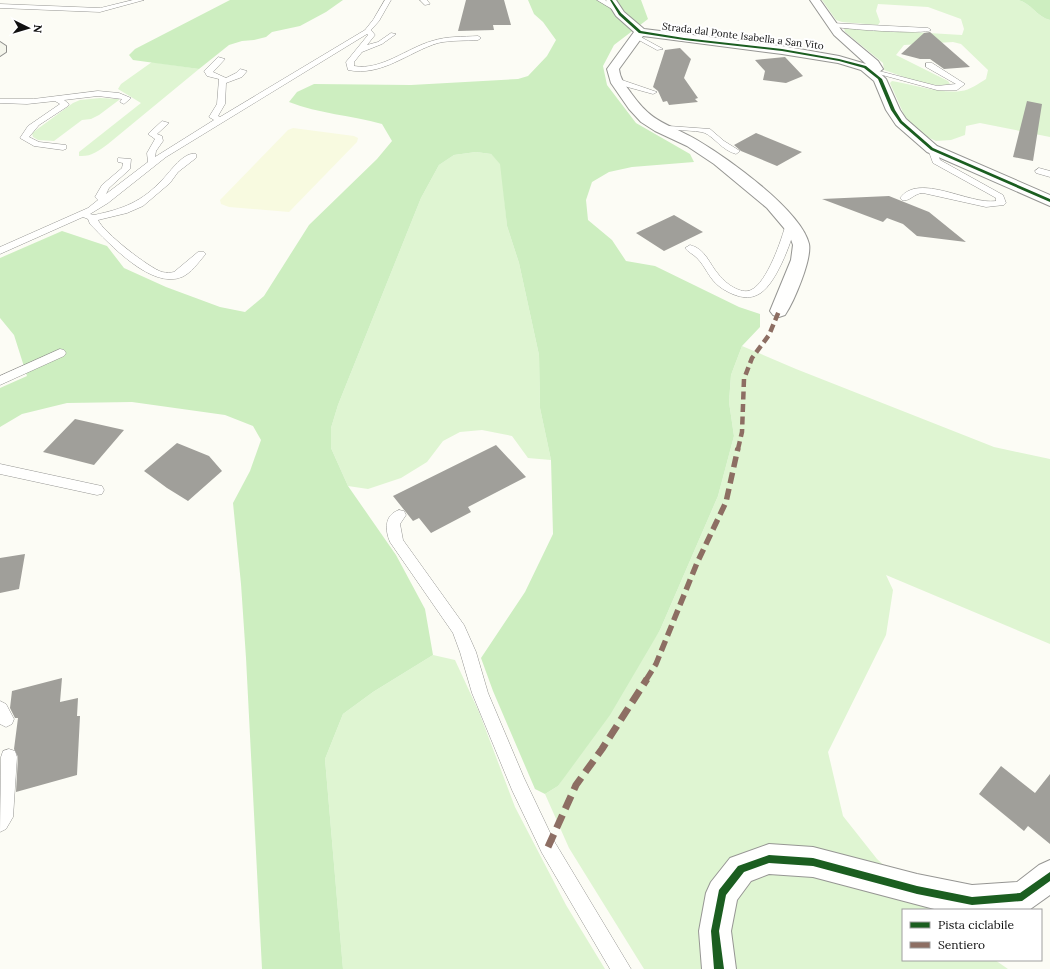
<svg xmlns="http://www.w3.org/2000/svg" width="1050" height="969" font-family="Lora,serif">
<rect width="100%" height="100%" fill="#fcfcf5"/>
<path fill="#f8fae0" d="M293,128L354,136L358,138L357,142L289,212L229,207L221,204L220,200L288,130Z"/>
<path fill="#dff5d2" d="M822,0H1018C1031,3 1037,17 1050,20V137L980,123L966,126L965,135L951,140L936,141L923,135L905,117L890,83L892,81C911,84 942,94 961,91C970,90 978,84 986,79L988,70L961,44L953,42L904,45L896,55L948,81L950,84C932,89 902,76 884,70L883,63L845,32L844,28L962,35L964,29L961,19L928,7L878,4L876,11L880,22L878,25L842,22L836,20Z
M152,62L199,69L108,144C98,151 91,157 79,156V152L141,103L118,89L121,84Z
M100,98L119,99V100L99,115L91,119L82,120L54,141L38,140L33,137L32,133L73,103L80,100Z
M476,152L491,154L501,164L507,226L519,263L539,355L540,408L551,460L528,458L512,436L482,430L460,432L443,441L427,462L401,478L368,489L348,486L331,448V428L338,405L421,198L439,165L454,155Z
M742,346L796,369L994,447L1050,459V644L886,575L893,590L886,635L828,752L843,816L877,859L932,910H903V960H995L1008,969H644L569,848L545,794L558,786L660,630L718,496L734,436L729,402L731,375Z
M433,655L455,660L479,712L515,807L566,905L605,969H343L325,759L343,714L373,692Z"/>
<path fill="#cdeec0" d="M230,0H343L326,12L300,26L272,32L266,37L254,40L242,41L229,45L199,69L133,60L129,55L135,49Z
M528,0H641L648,19L614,45L603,66L607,85L636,123L690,154L694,162L632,167L609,172L592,182L586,200L588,220L612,240L626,261L655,266L739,307L760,314V327L742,346L731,375L729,402L734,436L718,496L660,630L610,715L558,786L545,794L535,789L493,691L481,658L525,592L553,534L551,460L540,408L539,355L519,263L507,226L500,164L491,154L476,152L454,155L439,165L421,198L338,405L331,428V448L348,486L396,555L425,609L433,655L373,692L343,714L325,759L343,969H262L246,658L241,584L233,503L250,471L261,440L253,426L225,415L132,402L67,403L22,414L0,427V388L27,376L14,335L0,318V258L62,231L107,246L124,268L166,287L220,307L245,312L264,296L309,225L377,159L392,141L382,124C351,115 319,114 289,102L297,92L314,84L411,85L518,79L528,76L547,56L556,40L543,22L534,14Z
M1018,0H1050V20C1037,17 1031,3 1018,0Z"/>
<path fill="#a09f9a" d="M466,0H504L511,25H493L494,30L458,31Z
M930,32L970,67L944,69L930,59H920L901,54L924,33Z
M680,48L691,59L684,78L698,98L695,99L698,102L669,105L667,101L663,102L658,91L653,87L665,50Z
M785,57L803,76L786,83L763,80L765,71L755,60Z
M1027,101L1042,104L1033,161L1013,157Z
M756,133L802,152L777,166L741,151L734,145Z
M889,196L929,212L966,242L917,236L903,224L887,218L883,222L822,199Z
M674,215L703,232L664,251L636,233Z
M75,419L124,430L94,465L43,452Z
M177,443L209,456L222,471L188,501L167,488L144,471Z
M496,445L526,477L468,507L471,512L431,533L419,518L413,521L393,496Z
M25,554L19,589L0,593V558Z
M62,678L60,702L78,698L77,716H80L77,775L16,792L18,757L14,749L18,718H15L10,708L12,691Z
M1001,766L1035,793L1050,774V844L1028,826L1024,831L979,794Z"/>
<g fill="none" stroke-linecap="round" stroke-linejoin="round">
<g stroke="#969693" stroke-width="1">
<path id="lane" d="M133,0H144L100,12L0,8V4L100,8Z
M385,0H391L379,21L371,30L375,35L367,45L378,42L391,33L396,34L382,44L362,52L354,62V66C381,71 407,48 432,41C447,36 463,37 478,36L481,38L478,40C465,41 451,40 438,43C408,52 382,77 348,70L346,62L368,35L367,34L166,157L108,203L90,214L94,215C123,209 142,202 163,179C170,172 184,151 196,154V158L178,172L170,183L143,206L127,213L98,220C103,232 149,268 162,272C167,273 170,273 174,272L198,252H204L206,254L204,256C198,263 191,273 182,277C151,290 109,243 90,224L88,219L83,217L0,254V247L88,208L98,200L95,197L102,185L122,168L123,163L118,162V158L131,159L130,169L109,188L106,194L148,162L147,153L155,139L148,134L162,121L169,123L157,134L162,136L163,141L156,151L155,157L214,120L209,117L217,104L219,79L207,76L204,71L218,57L225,59L213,72L226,78L236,73L240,69L247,71L242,77L226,83L225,104L218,116L220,117L365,30L373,20Z
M420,0H427L430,4L425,5Z
M597,0H605L617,8L612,9Z
M831,23L928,28L931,30C925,35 841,29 829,26V24Z
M635,36H639L663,49L657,50L635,38Z
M926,63H932L965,84L957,90H937L875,73L879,71L937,86L956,84L926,67Z
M613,79H619L657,92L653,94L613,83Z
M98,91L119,93L131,98L124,104L120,102L122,99L98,96L64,100L69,104L68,106L39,125L29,137L39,142L66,145V149L63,150L34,146L20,138L28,126L60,104L55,101L27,104L0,103V99H33Z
M655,125L710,129L724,141L740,151L736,154C722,150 715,138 705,133C697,130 668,130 658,129H655Z
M932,146L936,149L940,160L1003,195L1006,203L1004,205L986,207L923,193C914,193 910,202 902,200L900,198C919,172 969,205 996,201V198L989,194L933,163L928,149Z
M1039,168L1050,171V177L1036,173L1035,171Z
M791,220L796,223C792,241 775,288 757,295C745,301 730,294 720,287C709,279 706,267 697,258C693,254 688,252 685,248L690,245C706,249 709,264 719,275C725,283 741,295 751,290C767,283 782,239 786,223Z
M60,349L64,350L66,353L64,356L0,385V376Z
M0,464L97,485L102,486L104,490L102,494L97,495L0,474Z
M399,510L404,511L406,515L400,524L403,540L464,625L476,652L488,693L524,778L554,841L631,969H610L542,853L512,790L472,693L460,652L453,633L390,542C385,530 384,515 399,510Z
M0,701L6,704L14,719L12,724L6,727L0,724Z
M9,749L15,751L17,757L13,817L6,829L0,832L1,757L3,751Z"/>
</g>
<g stroke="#969693" stroke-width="2">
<path id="street" d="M606,0H616L624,12L644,29L782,46L839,56L866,64L834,35L810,0H820L842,31L878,61L883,69L879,72L886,79L900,110L906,119L937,146L1050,195V206L927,152L896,125L886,110L874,81L861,70L838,63L782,54L643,36L619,69C620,79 626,86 631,93C654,125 666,122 697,140C726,157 801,210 809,244C812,259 794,302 785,315L779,317L773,315L770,311L791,260L793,245L789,234L767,208L714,164L687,146L655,131L641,122L629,109L611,83L607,69L634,32L616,16Z
M769,844L813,847L917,874L972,885L1017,882L1039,865L1050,860V895L1029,910H938L813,877L769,874L751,881L737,900L731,931L736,969H702L699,931L706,893L711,882L730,858Z"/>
</g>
<g stroke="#8d8d8a" stroke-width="2">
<path id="secondary" d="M0,42L6,46V52L0,56Z"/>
</g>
<use href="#lane" fill="#fffffe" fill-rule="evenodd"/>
<use href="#street" fill="#fffffe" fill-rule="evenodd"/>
<use href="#secondary" fill="#f4f5eb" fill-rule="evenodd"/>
<path stroke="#8d6e63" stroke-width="4.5" stroke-dasharray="8 4.5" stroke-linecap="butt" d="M738,449L742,432L744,379L752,358L769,335L779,311"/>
<path stroke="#8d6e63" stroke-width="5.5" stroke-dasharray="11 5.5" stroke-linecap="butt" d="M646,680L656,664L697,563L726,502L738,448"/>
<path stroke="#8d6e63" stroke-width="7" stroke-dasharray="14 7" stroke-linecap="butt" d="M548,847L576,785L602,749L647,679"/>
<g stroke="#fff" stroke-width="2">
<path id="cycleway" d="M610,0H612L621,13L641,31L684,38L782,49L839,59L866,66L882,79L895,110L902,121L933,148L1050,199V202L931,150L900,123L891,110L878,79L864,68L839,61L782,51L684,40L639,33L619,15Z
M769,855L813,858L917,886L972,897L1020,893L1050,872V881L1022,901L972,905L917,894L813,866L769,863L744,872L726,895L719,931L724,969H714L711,931L719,890L738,866Z"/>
</g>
<use href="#cycleway" fill="#1b5e20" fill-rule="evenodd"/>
</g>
<g text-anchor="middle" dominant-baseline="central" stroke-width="4" stroke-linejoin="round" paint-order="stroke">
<g font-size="10" fill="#101010" stroke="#fff">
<text transform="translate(743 36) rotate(7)">Strada dal Ponte Isabella a San Vito</text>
</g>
</g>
<rect x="902" y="909" width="140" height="52" fill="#ffffff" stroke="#9f9f9f"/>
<rect x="910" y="922" width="20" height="6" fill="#1b5e20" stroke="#9f9f9f"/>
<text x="938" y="929" font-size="12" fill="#101010">Pista ciclabile</text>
<rect x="910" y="942" width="20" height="6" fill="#8d6e63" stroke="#9f9f9f"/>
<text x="938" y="949" font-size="12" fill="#101010">Sentiero</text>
<g transform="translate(28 28) rotate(95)" stroke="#ffffff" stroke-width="3" paint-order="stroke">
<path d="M0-3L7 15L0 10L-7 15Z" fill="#101010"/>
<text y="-6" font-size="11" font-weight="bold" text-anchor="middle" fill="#101010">N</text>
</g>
</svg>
